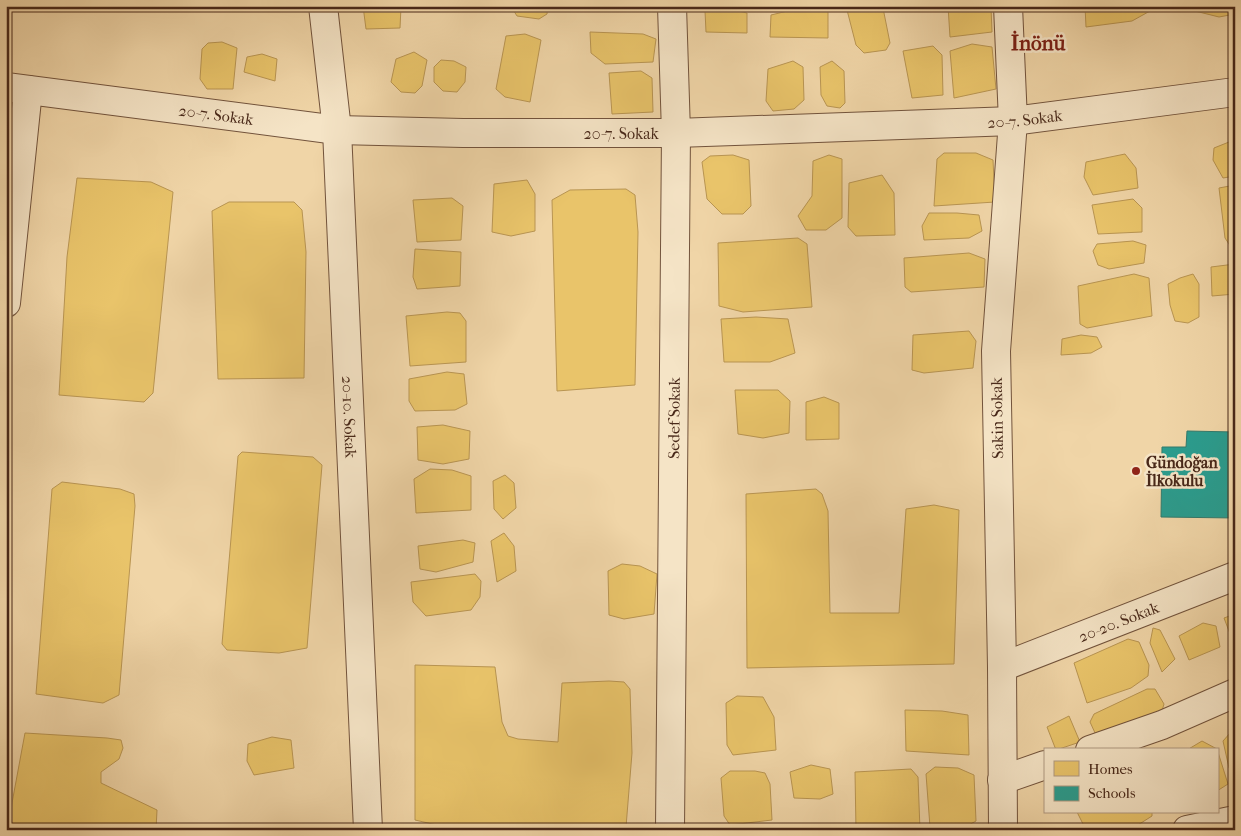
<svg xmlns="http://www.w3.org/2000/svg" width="1241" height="836" font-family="'IM FELL French Canon',serif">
<rect width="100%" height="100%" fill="#f0d5a7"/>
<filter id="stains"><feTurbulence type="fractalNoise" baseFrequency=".004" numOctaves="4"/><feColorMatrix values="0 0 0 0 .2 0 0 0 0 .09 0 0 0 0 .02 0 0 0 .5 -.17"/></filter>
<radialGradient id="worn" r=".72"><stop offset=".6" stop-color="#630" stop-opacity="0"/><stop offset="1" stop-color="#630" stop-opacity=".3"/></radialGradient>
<path fill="#e9c46a" stroke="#b99552" d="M363,6H400L401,7L400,28L366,29Z
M513,6H548L547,14L539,19L517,16L512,8Z
M855,6H879L883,8L890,43L886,50L864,53L856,45L847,10Z
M948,6H989L991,7L992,32L950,37Z
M1085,6H1235V14L1219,17L1191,10L1150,11L1132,21L1086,27Z
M726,8L747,13V33L706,32L705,11Z
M800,8L828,10V38L770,37L771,15Z
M590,32L643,34L656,39L653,62L605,64L591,53Z
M525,34L541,40L530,102L505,97L496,89L506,36Z
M222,42L237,48L233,89H207L200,79L202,49L208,43Z
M972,44L992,47L996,89L954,98L950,51Z
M933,46L942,55L943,95L912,98L903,51Z
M414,52L427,60L422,86L415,93L401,92L391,82L396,59Z
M262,54L277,59L275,81L244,72L247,57Z
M441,60L454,61L466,67L465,82L457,92L443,91L434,82V67Z
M793,61L803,67L804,100L794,109L773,111L766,101L768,69Z
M832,61L844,71L845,103L840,108L827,106L821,95L820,67Z
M641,71L652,78L653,112L612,114L609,73Z
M1234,140H1235V176L1223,178L1213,160L1214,148Z
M944,153H976L993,160L995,202L934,206L937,159Z
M1125,154L1136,168L1138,188L1093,195L1084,177L1086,162Z
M733,155L749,160L751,206L743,214H722L707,199L702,162L710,156Z
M829,155L842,159V218L826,230H806L798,216L812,196L813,161Z
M882,175L894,193L895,235L856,236L848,227L849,183Z
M77,178L151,182L173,192L153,393L144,402L59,395L67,257Z
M527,180L535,194V231L511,236L492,232L494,184Z
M1235,185V253L1225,238L1219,188Z
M626,189L635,195L638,232L635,385L557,391L552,200L570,190Z
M452,198L463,206L461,240L417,242L413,200Z
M1133,199L1142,208V232L1098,234L1092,205Z
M229,202H294L302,210L306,252L304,378L218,379L212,211Z
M929,213H957L979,215L982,231L969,238L924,240L922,226Z
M798,238L807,244L812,307L743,312L719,306L718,243Z
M1133,241L1146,245L1144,263L1109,269L1098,265L1093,251L1097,244Z
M415,249L461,252L460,286L417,289L413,277Z
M969,253L985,259L984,287L911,292L905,287L904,258Z
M1235,264V294L1212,296L1211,267Z
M1134,274L1149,278L1152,316L1087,328L1080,324L1078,286Z
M1193,274L1199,284V317L1188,323L1175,321L1170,305L1168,284L1180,278Z
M447,312L460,313L466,321V362L410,366L406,316Z
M756,317L788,319L795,353L770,362H724L721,319Z
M969,331L976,341L973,368L924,373L912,370L913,335Z
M1081,335L1097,337L1102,347L1091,353L1061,355L1062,339Z
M447,372L464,374L467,404L455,410L415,411L409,401V379Z
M735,390H778L790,401L789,433L763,438L738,434Z
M824,397L839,403V439L806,440V402Z
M443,425L470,431L469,459L443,464L418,460L417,427Z
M242,452L313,457L322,465L307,648L279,653L227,650L222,644L238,456Z
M430,469L452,470L471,476V510L416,513L414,479Z
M505,475L514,483L516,508L503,519L494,509L493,481Z
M62,482L120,489L134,494L135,506L119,695L103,703L36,694L52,489Z
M816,489L822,494L828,511L830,613H899L906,509L934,505L959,510L954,664L747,668L746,494Z
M504,533L514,546L516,571L497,582L491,541Z
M463,540L475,543L473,562L436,572L420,569L418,546Z
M622,564L640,566L657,574L654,614L624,619L609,615L608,571Z
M475,574L481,581L480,597L471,610L426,616L413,602L411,582Z
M1235,614V639H1232L1224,618Z
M1203,623L1216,626L1220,647L1189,660L1179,636Z
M1153,628L1160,630L1175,659L1162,672L1150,643Z
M1128,639L1139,642L1149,665L1148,676L1131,688L1087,703L1074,663Z
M415,665L495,667L502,722L508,736L518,739L558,742L562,683L609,681L624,682L630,689L632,753L626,827L441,826L415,820Z
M1147,689H1155L1164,704L1159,721L1096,735L1090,722L1094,714Z
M737,696L763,697L774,717L776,750L733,755L727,745L726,703Z
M905,710L942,711L968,715L969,755L906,751Z
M1069,716L1080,742L1056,750L1047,727Z
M1235,731V775L1229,768L1223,741L1231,732Z
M25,733L107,738L121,740L123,748L119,759L101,772V783L157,810L156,830H7Z
M272,737L291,740L294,768L254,775L247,761L248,744Z
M1202,741L1217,749L1228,784L1217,791V750H1187Z
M811,765L830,769L833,794L820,799L794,798L790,772Z
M935,767L958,768L974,775L976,821L967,826L930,827L926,774Z
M911,769L918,777L920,830H856L855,772Z
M730,771H755L765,773L770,784L772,820L730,825L724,816L721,778Z
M1077,812H1152V816L1130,830H1086Z
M222,825L298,826L305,830H219Z"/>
<path fill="#2a9d8f" stroke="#337a6c" d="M1187,431L1235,432V518L1161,517L1162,447H1186Z"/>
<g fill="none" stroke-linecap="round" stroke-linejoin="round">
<g stroke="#72533c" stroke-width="30">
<g id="minor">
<path id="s1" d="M323,6L337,130L368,830"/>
<path id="s2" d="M6,87L337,130L463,133H676L1013,121L1235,92"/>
<path d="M6,303L28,90"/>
<path id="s3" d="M1002,667L1235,576"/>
<path d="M1090,750L1162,725L1235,693"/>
<path d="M1002,780L1045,765"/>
<path id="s4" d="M670,830L676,133L672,6"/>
<path d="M1003,830L1002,667L996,351L1013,121L1008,6"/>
<path d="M1187,830L1235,820"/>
</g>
</g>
<use href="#minor" stroke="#f5e4c6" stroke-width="28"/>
</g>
<circle fill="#8f2418" stroke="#f5e4c6" stroke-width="2" cx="1136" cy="471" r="5"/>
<g text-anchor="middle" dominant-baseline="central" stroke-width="5" stroke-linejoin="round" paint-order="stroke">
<g font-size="16" fill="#482819" stroke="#f5e4c6">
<text stroke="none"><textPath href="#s2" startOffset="212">20-7. Sokak</textPath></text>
<text stroke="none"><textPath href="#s2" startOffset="1022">20-7. Sokak</textPath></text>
<text stroke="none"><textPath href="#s2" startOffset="618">20-7. Sokak</textPath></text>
<text stroke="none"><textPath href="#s1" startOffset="412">20-10. Sokak</textPath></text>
<text stroke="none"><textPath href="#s4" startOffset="412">Sedef Sokak</textPath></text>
<text transform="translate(997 418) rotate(-91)">Sakin Sokak</text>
<text stroke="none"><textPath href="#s3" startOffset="125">20-20. Sokak</textPath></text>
</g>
<g font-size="16" font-weight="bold" fill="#482819" stroke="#f5e4c6" text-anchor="start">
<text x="1146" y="462">Gündoğan<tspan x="1146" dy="18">İlkokulu</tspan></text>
</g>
<g font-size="21" font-weight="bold" fill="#7a1f14" stroke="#f5e4c6">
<text x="1038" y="43">İnönü</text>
</g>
</g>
<rect width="1241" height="836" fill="none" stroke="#f0d5a7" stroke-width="25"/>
<rect x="8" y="8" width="1226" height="821" fill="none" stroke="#482819" stroke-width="2.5"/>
<rect x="12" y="12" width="1216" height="811" fill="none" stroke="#482819"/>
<rect x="1044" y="748" width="175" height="65" fill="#f5e4c6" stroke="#b09981"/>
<rect x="1054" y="761" width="25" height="15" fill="#e9c46a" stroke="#b09981"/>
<text x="1088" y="774" font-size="15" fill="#482819">Homes</text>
<rect x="1054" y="786" width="25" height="15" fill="#2a9d8f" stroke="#b09981"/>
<text x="1088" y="798" font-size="15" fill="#482819">Schools</text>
<rect width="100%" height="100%" filter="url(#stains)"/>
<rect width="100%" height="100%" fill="url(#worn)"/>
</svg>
